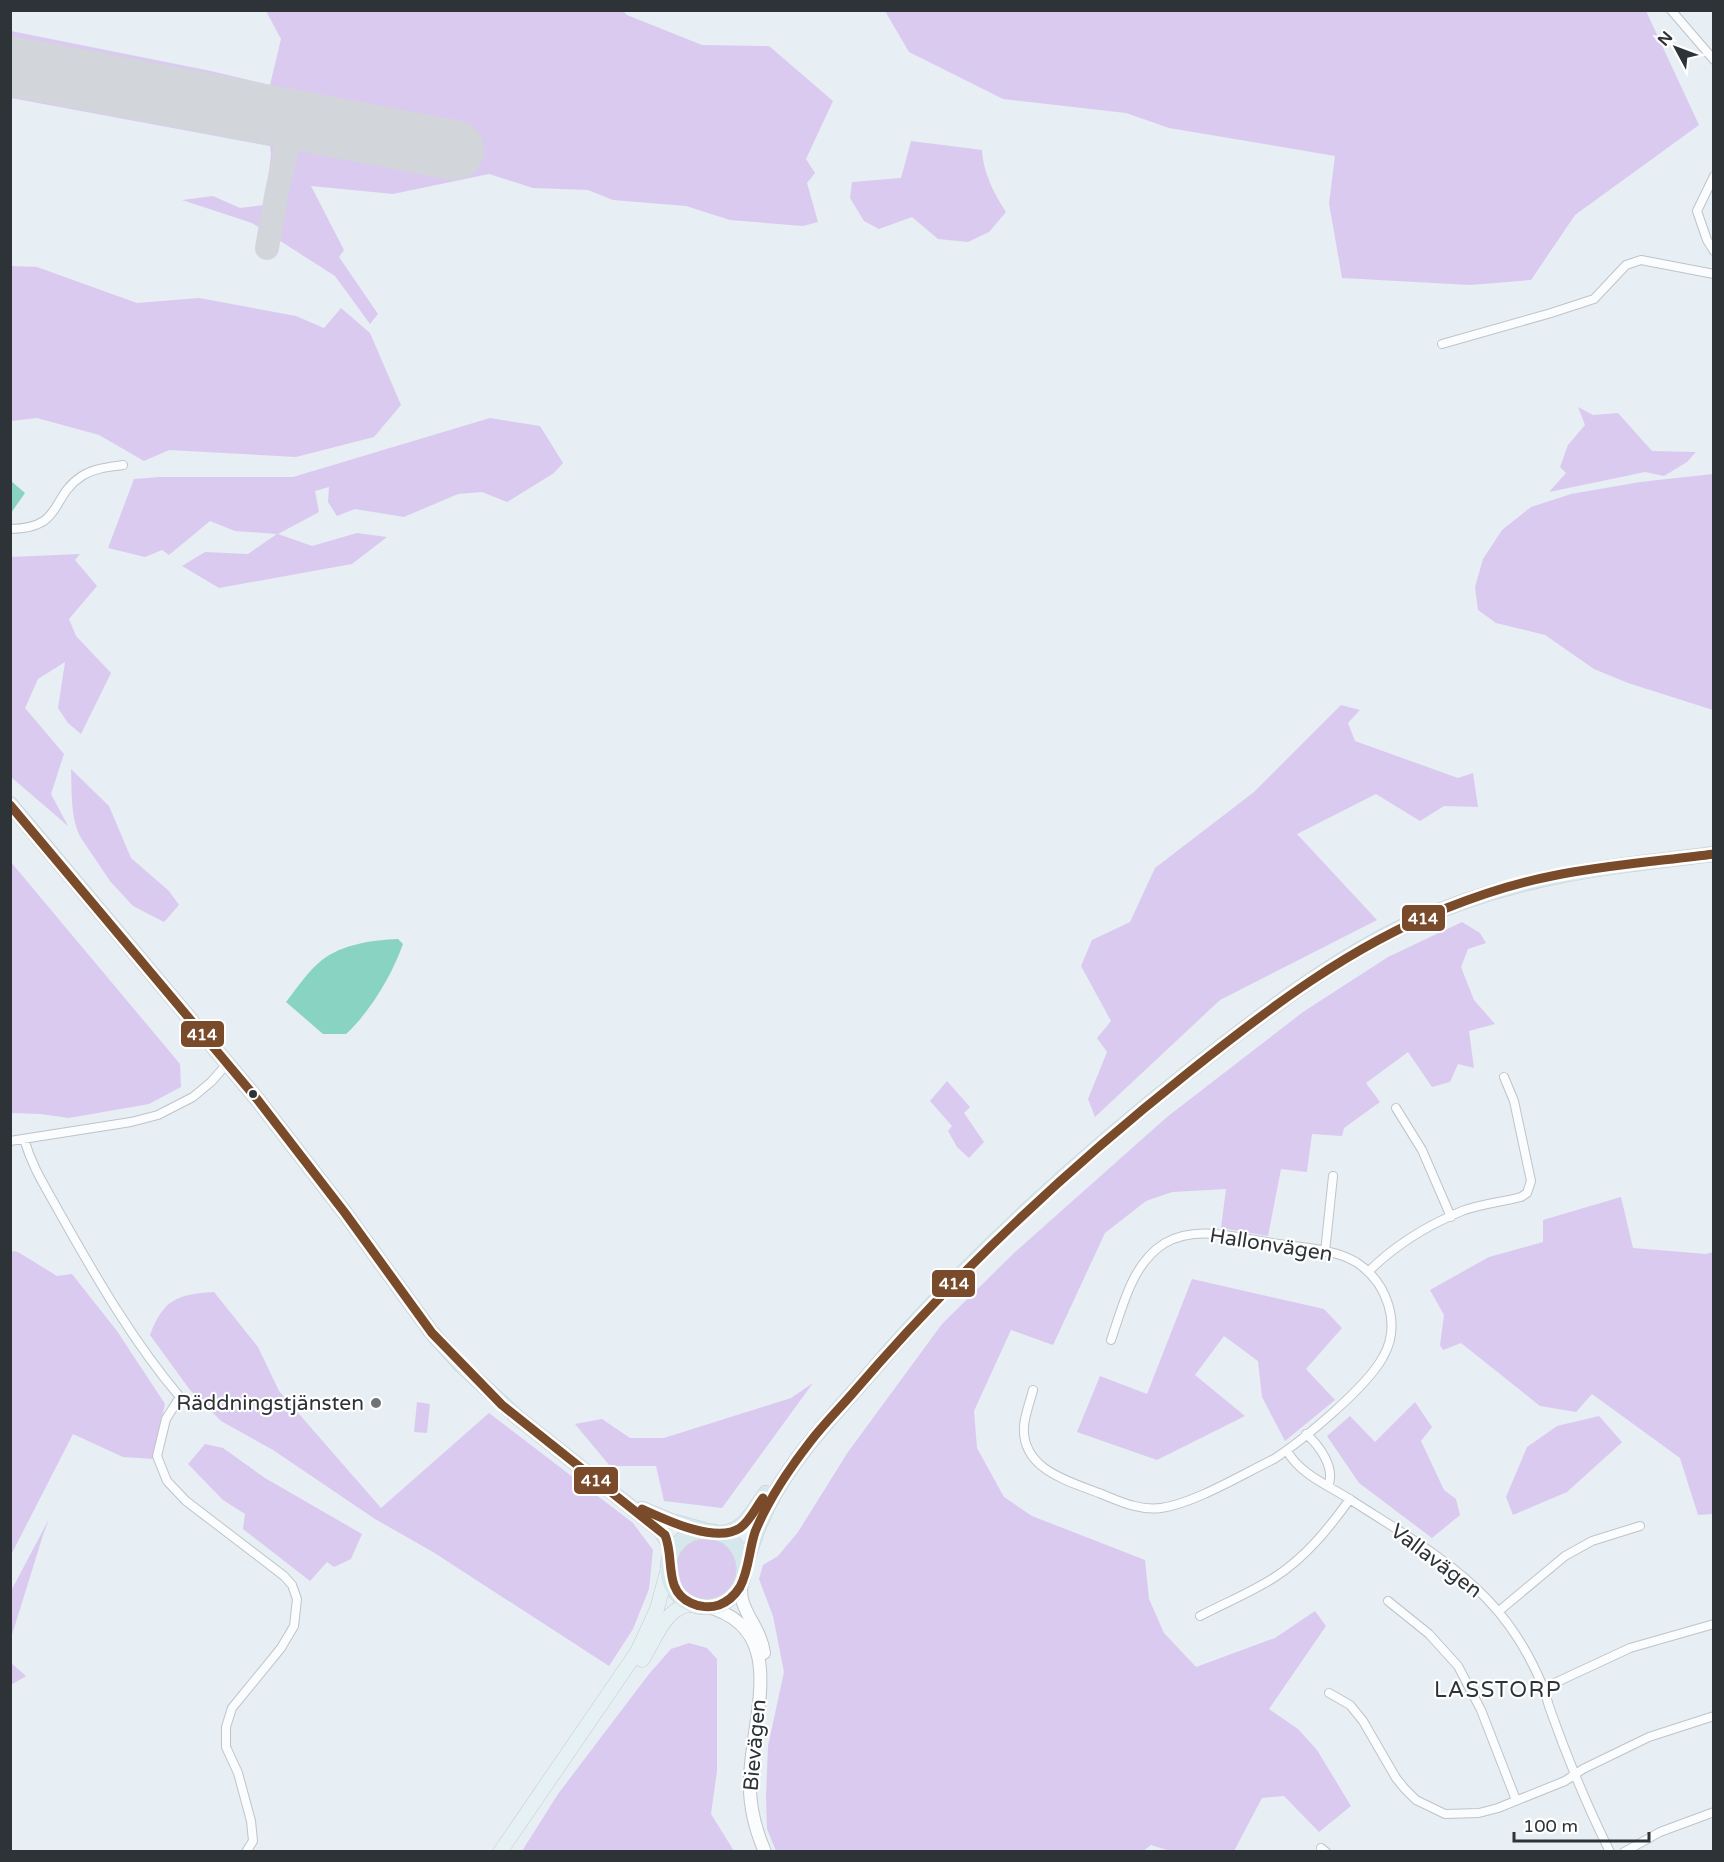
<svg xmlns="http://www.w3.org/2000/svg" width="1724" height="1862" font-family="'Varela Round',sans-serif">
<rect width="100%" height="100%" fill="#e7eef4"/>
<path fill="#dbcaf0" d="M266,11H623L627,15L702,45L769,46L833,101L806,159L815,173L807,183L818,222L803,226L730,220L686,206L613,200L588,190L533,188L489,174L393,194L311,186L344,250L339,257L378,314L370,324L335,276L252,223L182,200L213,196L240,208L265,205L271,154L270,146L11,98V31L211,71L270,85L281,39Z
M885,11H1646L1699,125L1575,215L1531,280L1470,285L1342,278L1329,203L1335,156L1169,128L1126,113L1003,99L909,52Z
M911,141L982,150C983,172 994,194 1006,212L989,232L968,242L938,239L912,217L879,229L864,221L850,198L852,182L901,178Z
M10,266L37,267L137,303L199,298L296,316L324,328L341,308L370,333L401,405L374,437L296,457L169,450L144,461L99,435L37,418L11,421Z
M1578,407L1593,415L1618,413L1652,451L1696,452L1687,462L1664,476L1645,472L1549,492L1566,473L1560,467L1568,445L1585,425Z
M490,418L540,426L563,463L554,473L507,502L482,492L458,494L404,517L355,509L337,516L328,502L329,487L315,491L319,512L278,534L312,546L357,533L387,537L352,564L219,588L182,566L205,552L248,554L277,534L235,531L210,521L169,555L162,550L145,557L108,548L134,479L159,477H293Z
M1713,474V710L1628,683L1594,669L1545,635L1496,623L1478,610L1475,587L1483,559L1502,530L1531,507L1571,494L1640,482Z
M80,554L75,560L97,586L69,619L76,636L111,673L81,734L68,723L58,708L65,662L38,679L25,708L64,754L51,794L68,826L11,777L10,557Z
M1341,705L1360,710L1348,723L1355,741L1458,778L1473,773L1478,807L1444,806L1420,821L1376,794L1297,834L1377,920L1220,1000L1095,1117L1088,1099L1107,1052L1097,1038L1111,1021L1081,966L1092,940L1130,922L1155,868L1254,792Z
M71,769L109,806L131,858L169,891L179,905L164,922L133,906L110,881L81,838C70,818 72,791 71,769Z
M10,861L180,1064L181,1087L149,1104L69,1118L40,1114L11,1113Z
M1462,922L1480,933L1486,943L1468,949L1461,967L1474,1000L1495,1024L1469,1031L1474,1068L1458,1064L1450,1082L1432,1087L1408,1052L1366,1083L1380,1102L1344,1128L1342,1136L1312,1134L1307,1172L1281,1169L1268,1236L1221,1228L1226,1189L1172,1192L1146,1201L1105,1233L1053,1345L1011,1330L974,1411L977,1448L1004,1497L1032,1516L1145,1560L1149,1599L1164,1633L1196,1667L1275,1638L1315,1611L1326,1626L1269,1709L1298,1729L1317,1750L1351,1806L1319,1832L1284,1796L1262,1798L1234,1851H1170L1151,1845L1142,1852L776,1851L767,1829L766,1797L768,1746L784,1672L773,1616L759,1579L763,1565L778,1556L798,1532L848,1452L942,1324L1013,1254L1167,1117L1303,1012L1388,957Z
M947,1081L970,1107L964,1113L984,1142L969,1158L957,1147L948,1131L952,1126L930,1101Z
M1621,1197L1633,1248L1706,1254L1713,1252V1514L1698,1515L1680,1458L1592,1394L1576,1412L1540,1406L1461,1343L1443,1350L1440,1345L1444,1315L1430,1290L1489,1257L1543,1242V1220Z
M11,1251L18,1252L57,1276L72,1274L117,1331L165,1404L153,1459L123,1457L73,1434L11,1555Z
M1192,1279L1324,1309L1342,1328L1306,1369L1335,1400L1285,1441L1262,1397L1258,1361L1224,1336L1195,1375L1245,1416L1157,1460L1077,1432L1100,1376L1147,1394Z
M214,1292L258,1347L279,1391L381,1508L489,1413L633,1523L653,1550L649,1589L633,1629L609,1666L433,1552L375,1519L273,1450L221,1421L190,1390L150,1335C163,1300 177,1294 214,1292Z
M813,1383L722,1508L664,1501L656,1466H610L575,1424L602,1419L630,1438H664L791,1398Z
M417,1402L430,1404L427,1433L414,1432Z
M1415,1402L1432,1427L1421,1441L1444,1490L1456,1499L1460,1515L1432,1538L1359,1483L1327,1436L1350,1416L1375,1442Z
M1599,1416L1622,1442L1619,1445L1567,1492L1513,1515L1506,1497L1527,1447L1557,1426Z
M205,1444L223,1448L265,1478L362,1534L351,1559L334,1567L327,1562L310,1581L243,1529L245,1514L223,1500L188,1464Z
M49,1519L43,1535L11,1638V1591Z
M676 1569a30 30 0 1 1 60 0a30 30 0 1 1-60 0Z
M689,1643L707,1648L717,1659V1771L711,1814L734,1851H522L558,1794L649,1674L671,1649Z
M11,1663L26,1676L11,1685H10Z"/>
<path fill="#88d3c2" d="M11,481L25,493L11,513Z
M398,939L403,944C392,975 370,1012 346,1034H323L286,1002C297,988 308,971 322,960C343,944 373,940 398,939Z"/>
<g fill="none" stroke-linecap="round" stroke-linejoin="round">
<path stroke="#d2d6da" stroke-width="24" d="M267,248L277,191L287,147"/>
<path stroke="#d2d6da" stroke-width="60" d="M10,66L454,150"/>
<g stroke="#bec4c9" stroke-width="10">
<path id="street" d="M1671,10L1714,60
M1714,176L1697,211L1707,240L1714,251
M1442,344L1551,313L1594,299L1626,265L1641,260L1714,274
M10,529C65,528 49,497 82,476C94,468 110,467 123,465
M1396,1108L1422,1150L1451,1217
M24,1139C33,1170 47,1189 62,1217C97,1279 134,1343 180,1397L166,1419L157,1456L167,1481L186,1501L284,1576L292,1585L297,1599L294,1626L281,1648L232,1708L226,1727V1747L238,1773L251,1821L253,1841L246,1852
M10,1141L131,1122L158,1115L193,1097L211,1082L227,1064
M1325,1252L1333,1176
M1368,1272C1394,1246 1428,1225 1462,1211C1480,1204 1502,1202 1521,1197L1527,1193L1531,1181L1514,1101L1504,1077
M1033,1390C1030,1402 1025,1414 1024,1426C1021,1469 1068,1481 1099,1493C1119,1501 1139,1511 1161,1508C1193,1504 1243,1474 1274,1459C1303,1440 1367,1387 1383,1357C1402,1324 1387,1282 1356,1262C1331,1247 1295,1248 1267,1242C1234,1237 1196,1225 1165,1243C1132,1263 1123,1306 1111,1340
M1306,1434C1319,1445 1336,1468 1328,1486
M1287,1451C1301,1475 1328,1485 1351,1500C1397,1530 1449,1559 1487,1599C1511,1624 1530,1655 1543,1687C1546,1694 1547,1701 1550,1709C1567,1757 1587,1806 1610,1852
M1388,1601L1429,1634L1458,1666L1481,1710L1516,1800
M1499,1611L1565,1556L1592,1541L1640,1526
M1200,1616C1225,1603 1252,1592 1275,1577C1306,1557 1329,1528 1350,1499
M1544,1688L1630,1648L1714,1624
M1329,1693L1350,1705L1363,1721L1396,1778L1405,1789L1416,1800L1445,1814L1479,1813L1498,1808L1565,1781L1583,1769L1649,1737L1714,1716
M1321,1848L1326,1852
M1624,1852L1660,1832L1714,1812"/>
</g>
<g stroke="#bec4c9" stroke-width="14">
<path id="secondary" d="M742,1582C736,1609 760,1624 764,1653
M704,1606C792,1627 751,1717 750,1780C749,1805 755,1829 765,1852"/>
</g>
<g stroke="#c8cccf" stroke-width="15">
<path id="primary" d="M642,1660C656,1639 667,1601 697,1605
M500,1852L637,1652L657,1609L669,1564"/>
</g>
<g stroke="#c8cccf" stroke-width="16">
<path id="highway" d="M10,804L257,1099L345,1213L432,1333L462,1366L517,1417L661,1531L670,1546V1559
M642,1509L671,1521L704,1530
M668 1569a38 38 0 1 1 76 0a38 38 0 1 1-76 0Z
M718,1533C743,1534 753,1511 766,1493
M743,1576C750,1547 760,1519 775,1493C799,1451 833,1416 865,1379C966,1260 1083,1154 1206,1058C1269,1009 1334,959 1406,925C1508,877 1604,867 1714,854"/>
</g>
<use href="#street" stroke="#fbfcfd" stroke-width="8"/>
<use href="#secondary" stroke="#fbfcfd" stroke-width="12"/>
<use href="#primary" stroke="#e5f1f2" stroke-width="14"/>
<use href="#highway" stroke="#d6e8ec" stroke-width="15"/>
<g stroke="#fff" stroke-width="14">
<path id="bus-1" d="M10,805L257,1099L345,1213L432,1333L502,1405L665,1535C675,1559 663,1590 691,1603C699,1607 710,1608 719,1605C727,1602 735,1595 740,1587C749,1570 749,1550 755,1532C768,1500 789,1469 810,1442C823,1425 838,1410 852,1394C954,1275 1067,1169 1189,1072C1268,1009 1349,947 1444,909C1479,895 1516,883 1552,876C1605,865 1660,861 1714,854
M642,1509C666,1520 716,1544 740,1528C750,1521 756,1507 763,1498"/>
</g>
<use href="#bus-1" stroke="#7a4b2a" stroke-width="9"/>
</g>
<circle fill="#2e3337" stroke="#fff" stroke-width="2" cx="253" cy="1094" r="5"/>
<circle fill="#6f7479" stroke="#fff" stroke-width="2" cx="376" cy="1403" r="6"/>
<g text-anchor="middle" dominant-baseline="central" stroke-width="4.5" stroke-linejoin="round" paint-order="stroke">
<g font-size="21" fill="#2e3337" stroke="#fff">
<text transform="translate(1271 1245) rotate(9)">Hallonvägen</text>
<text transform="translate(1436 1561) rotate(37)">Vallavägen</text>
<text transform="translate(755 1745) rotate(-85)">Bievägen</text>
</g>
<g font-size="21" fill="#2e3337" stroke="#fff" text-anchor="end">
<text x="364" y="1403">Räddningstjänsten</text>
</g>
<g font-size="22" letter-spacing="1.5" fill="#2e3337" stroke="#fff">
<text x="1498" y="1690">LASSTORP</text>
</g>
</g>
<g stroke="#fff" stroke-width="2">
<rect x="1401" y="904" width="45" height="28" rx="6" fill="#7a4b2a"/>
<rect x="180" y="1020" width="45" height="28" rx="6" fill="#7a4b2a"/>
<rect x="931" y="1269" width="45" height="29" rx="6" fill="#7a4b2a"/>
<rect x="573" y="1466" width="46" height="29" rx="6" fill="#7a4b2a"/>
</g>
<g font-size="16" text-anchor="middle" font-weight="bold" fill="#fff">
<text x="1423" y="924">414</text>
<text x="202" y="1040">414</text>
<text x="954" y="1289">414</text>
<text x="596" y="1486">414</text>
</g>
<rect width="1724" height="1862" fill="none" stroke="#2e3337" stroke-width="24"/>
<g transform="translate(1676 48) rotate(311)" stroke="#ffffff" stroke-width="4.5" paint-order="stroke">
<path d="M0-4.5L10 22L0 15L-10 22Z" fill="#2e3337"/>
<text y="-9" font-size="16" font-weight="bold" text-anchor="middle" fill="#2e3337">N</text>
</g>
<path d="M1514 1832v9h135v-9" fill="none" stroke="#2e3337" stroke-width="3"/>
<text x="1523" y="1832" font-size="18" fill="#2e3337" stroke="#ffffff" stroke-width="4.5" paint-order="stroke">100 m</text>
</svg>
